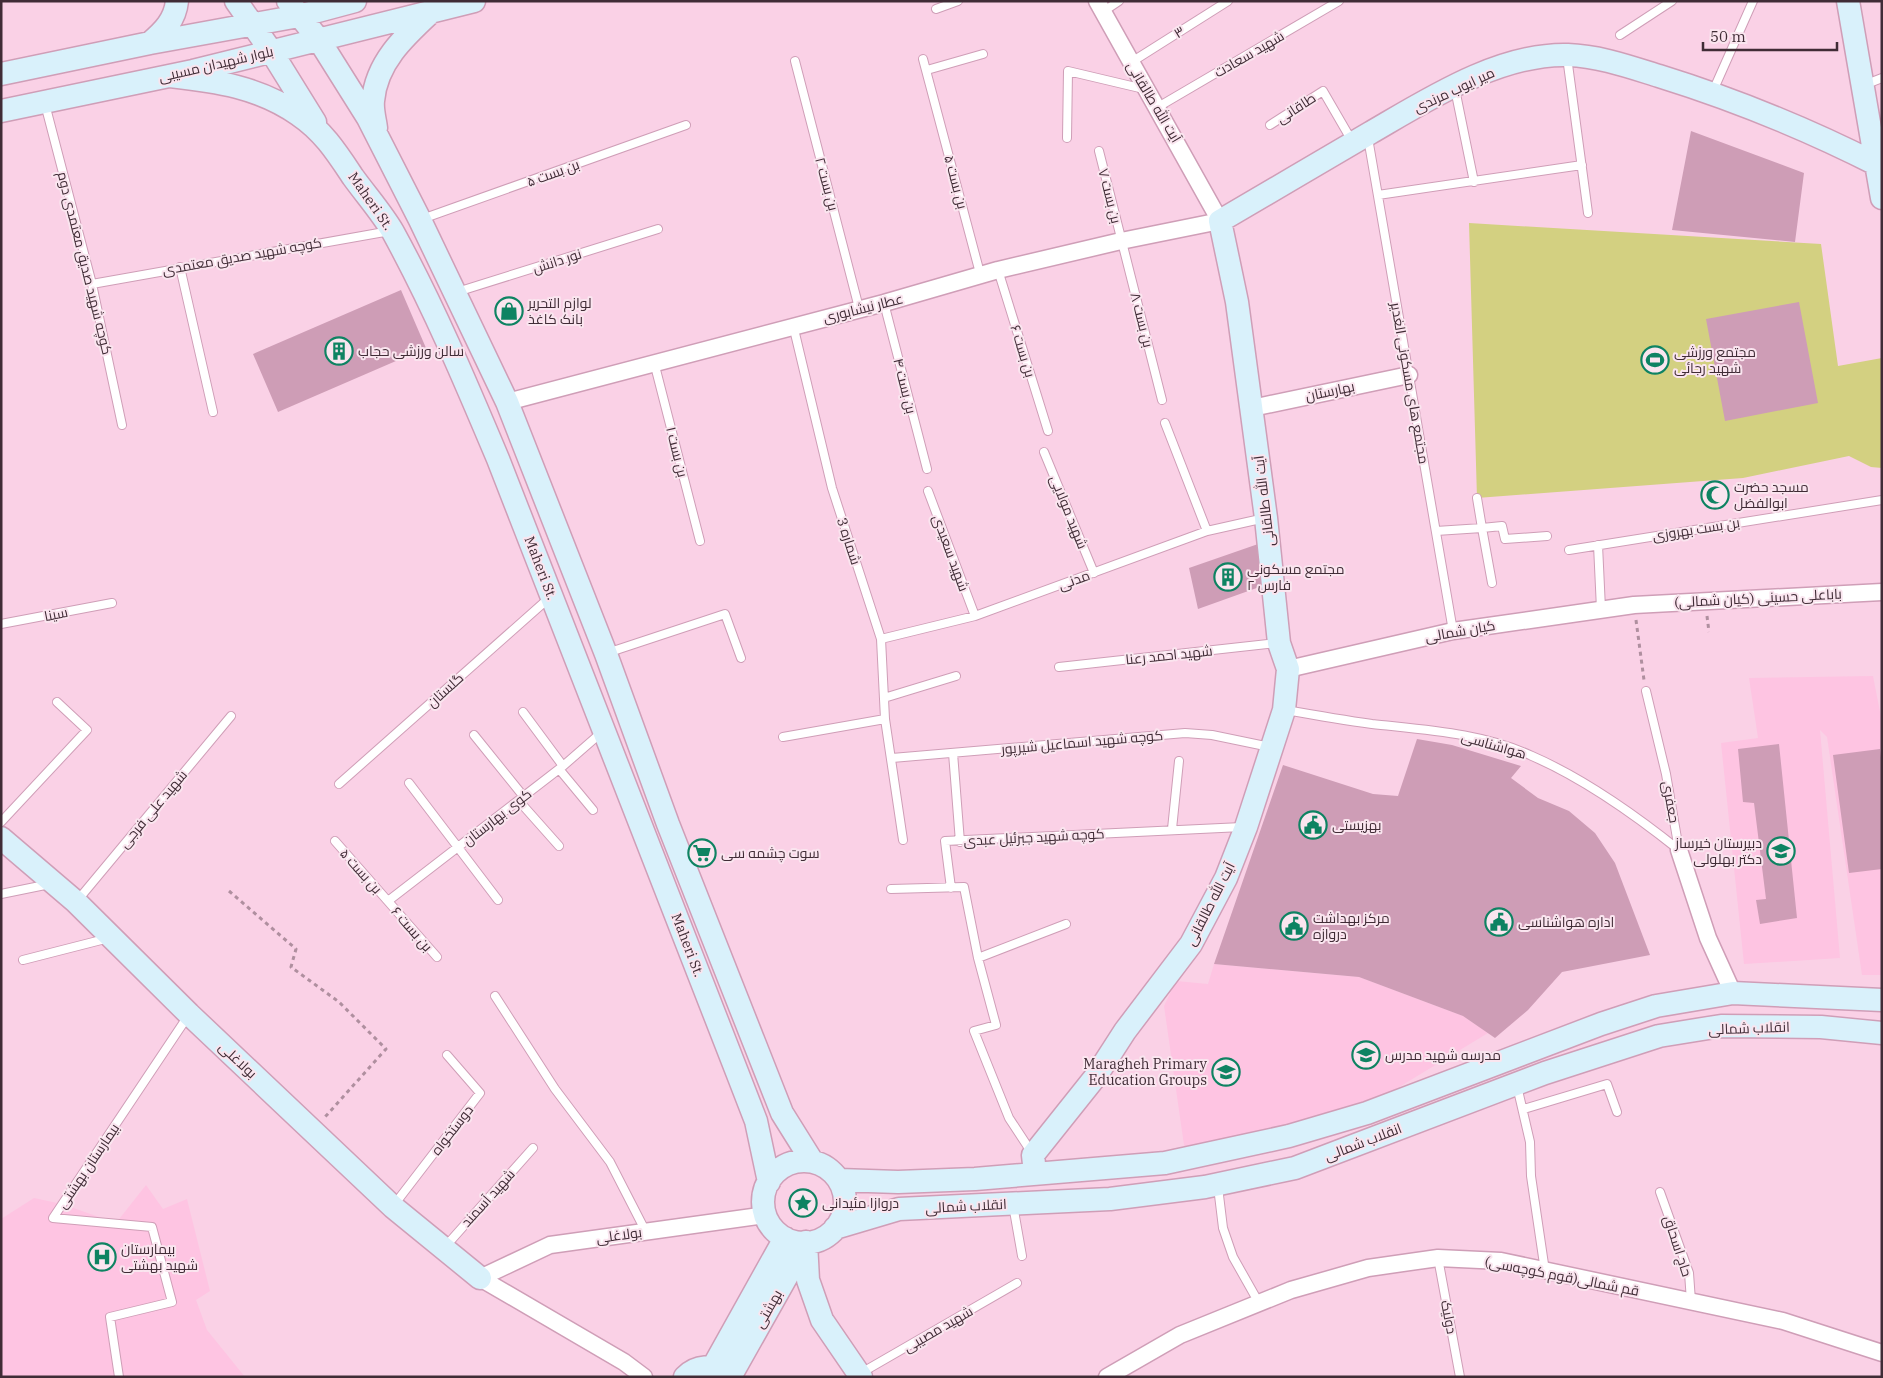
<svg xmlns="http://www.w3.org/2000/svg" width="1883" height="1378" font-family="'IBM Plex Serif',Cairo,serif">
<rect width="100%" height="100%" fill="#fad1e6"/>
<path fill="#fec4e2" d="M1873,676L1882,722V975H1862L1827,737L1820,730L1840,958L1744,964L1721,743L1758,738L1749,678Z
M1214,964L1359,977L1463,1016L1488,1033L1368,1106L1186,1159L1164,1006L1176,981L1208,984Z
M146,1185L163,1209L187,1199L210,1291L196,1300L207,1330L245,1377H1V1219L34,1198L62,1204L116,1223Z"/>
<path fill="#d3d081" d="M1469,223L1821,244L1838,366L1882,358V468L1871,467L1849,456L1743,478L1477,498Z"/>
<path fill="#ce9db6" d="M1691,131L1804,173L1795,242L1672,230Z
M401,290L426,348L278,412L253,354Z
M1799,302L1818,403L1725,421L1706,319Z
M1261,543L1265,585L1198,609L1189,568Z
M1417,739L1452,745L1521,766L1511,778L1538,798L1569,811L1595,833L1615,863L1650,955L1562,972L1528,1010L1495,1038L1463,1016L1359,977L1214,964L1283,765L1373,794L1398,796Z
M1779,744L1797,918L1760,924L1756,900L1766,899L1754,803L1743,802L1738,749Z
M1880,749L1882,766V869L1849,873L1833,755Z"/>
<g fill="none" stroke-linecap="round" stroke-linejoin="round">
<g stroke="#cf9eb7" stroke-width="10">
<path id="lane" d="M936,9L958,1
M1104,11L1119,1
M1620,35L1672,1
M1567,57L1588,213
M923,59L981,277
M795,61L859,308
M1130,63L1228,1
M927,70L983,54
M1864,85L1882,78
M1455,89L1474,182
M1713,91L1753,1
M45,104L92,284L122,425
M1158,107L1339,1
M1270,125L1323,91L1352,141
M1067,138L1068,71L1144,89
M1368,138L1453,631
M1099,151L1162,400
M1378,195L1582,165
M422,219L686,125
M180,267L213,412
M998,270L1048,431
M92,284L390,231
M457,292L658,229
M884,303L927,469
M793,325L832,488L881,639L885,719L903,840
M654,362L700,541
M1165,423L1207,531
M1044,452L1094,573
M928,491L975,616
M1436,531L1482,528L1477,498
M1598,545L1601,609
M1569,550L1882,500
M1492,583L1482,528L1502,526L1505,539L1547,536
M1,624L112,603
M881,639L975,616L1207,531L1265,518
M607,653L725,614L741,658
M1059,667L1277,643
M1646,691L1666,774L1679,850
M884,698L956,676
M1286,710C1314,715 1343,720 1372,724C1426,730 1482,733 1532,756C1585,779 1634,814 1679,850
M523,712L563,766
M474,735L524,797
M783,737L885,719
M953,753L960,842
M892,758L1185,733L1212,735L1270,747
M559,769L593,810
M409,783L498,900
M339,784L549,598
M519,801L559,846
M1,822L87,730L57,702
M1172,829L1179,761
M335,841L437,957
M951,888L945,841L1242,827
M891,889L964,887L978,958L996,1025L974,1031L1009,1118L1032,1153
M1,894L50,884
M77,901L231,716
M388,901L563,766L602,732
M978,958L1066,924
M23,960L109,938
M495,996L555,1089L610,1162L646,1232
M1517,1086L1530,1142L1531,1176L1545,1271
M1524,1109L1607,1084L1617,1112
M1218,1187L1223,1228L1233,1257L1259,1303
M1660,1192L1689,1273L1691,1301
M394,1205L480,1093L447,1055
M1013,1205L1022,1256
M445,1247L533,1148
M1438,1258L1460,1377
M861,1373L1017,1283
M119,1377L110,1317L172,1302L152,1227L53,1218L188,1016"/>
</g>
<g stroke="#cf9eb7" stroke-width="19">
<path id="street" d="M507,402L884,303L998,270L1121,241L1220,221L1097,1
M1252,408L1409,375
M1288,669L1453,631L1634,605L1882,592
M1679,850L1708,938L1733,993
M480,1278L550,1245L766,1215
M480,1278L624,1362L644,1377
M1107,1377L1180,1335L1291,1290L1368,1268L1438,1258L1501,1261L1783,1321L1882,1353"/>
</g>
<g stroke="#cf9eb7" stroke-width="25">
<path id="secondary" d="M236,1L271,51L315,122
M288,1L319,40L368,118L420,220L507,402L606,654L668,824L782,1113L812,1161
M1848,1L1882,198
M150,43C164,31 175,20 177,1
M1,74L150,43L299,16L355,1
M170,76C216,81 259,87 299,115C323,131 337,153 353,177C366,195 382,213 393,232C433,305 466,383 498,459L737,1072L756,1121L769,1182
M1,111L193,71L474,1
M376,128C375,120 372,110 373,101C376,63 404,37 430,13
M1,838L76,902L189,1014L393,1207L480,1278
M763 1202a41 41 0 1 1 82 0a41 41 0 1 1-82 0Z
M1035,1173L1033,1155L1096,1076L1125,1031L1191,944L1226,878L1246,827L1284,710L1288,669L1279,643L1266,518L1237,302L1220,221C1270,192 1320,162 1370,133C1427,100 1499,53 1568,55C1599,56 1630,67 1659,76C1733,99 1807,129 1876,164
M839,1180L898,1182L975,1179L1165,1163L1289,1136L1367,1113L1601,1024L1656,1006L1733,993L1882,1000
M835,1228L899,1209L1110,1199L1205,1187L1295,1168L1545,1073L1659,1036L1721,1026L1821,1027L1882,1033
M806,1242L808,1280L822,1320L861,1377
M713,1367L785,1238
M685,1377C697,1365 712,1365 726,1373
M730,1377L806,1242"/>
</g>
<path stroke="#af8f9f" stroke-width="3" stroke-dasharray="4 4" stroke-linecap="butt" d="M1707,616L1709,632
M1636,620L1644,680
M229,891L296,949L291,967L339,1002L386,1049L325,1117"/>
<use href="#lane" stroke="#fff" stroke-width="8"/>
<use href="#street" stroke="#fff" stroke-width="16"/>
<use href="#secondary" stroke="#d9f1fb" stroke-width="22"/>
</g>
<defs>
<g id="shop-ring" transform="scale(1.4375)"><circle r="9.5" fill="#fae5ef" stroke="#0e8362" stroke-width="1.5"/><path d="M-5-2.5h2.3a2.7 3.5 0 0 1 5.4 0H5L5.5 6h-11ZM-1.5-2.5h3a1.5 2.3 0 0 0-3 0Z" fill="#0e8362"/></g>
<g id="building-ring" transform="scale(1.4375)"><circle r="9.5" fill="#fae5ef" stroke="#0e8362" stroke-width="1.5"/><path d="M-4-6H4V6H1V3H-1V6H-4ZM-2.5-4.3h1.7v1.8h-1.7ZM.8-4.3h1.7v1.8H.8ZM-2.5-1h1.7V.8h-1.7ZM.8-1h1.7V.8H.8Z" fill="#0e8362"/></g>
<g id="stadium-ring" transform="scale(1.4375)"><circle r="9.5" fill="#fae5ef" stroke="#0e8362" stroke-width="1.5"/><path d="M0-5a6.5 5 0 1 0 0 10a6.5 5 0 1 0 0-10ZM-3.5-1.8h7v3.6h-7Z" fill="#0e8362"/></g>
<g id="mosque-ring" transform="scale(1.4375)"><circle r="9.5" fill="#fae5ef" stroke="#0e8362" stroke-width="1.5"/><path d="M3.5-4.9A6 6 0 1 0 3.5 4.9A5 5 0 1 1 3.5-4.9Z" fill="#0e8362"/></g>
<g id="civic-ring" transform="scale(1.4375)"><circle r="9.5" fill="#fae5ef" stroke="#0e8362" stroke-width="1.5"/><path d="M-.6-6.5H3V-4.5H.6V-3L4-1V1h2V6H-6V1h2V-1L-.6-3ZM-1.2 2.5V6h2.4V2.5Z" fill="#0e8362"/></g>
<g id="school-ring" transform="scale(1.4375)"><circle r="9.5" fill="#fae5ef" stroke="#0e8362" stroke-width="1.5"/><path d="M0-5L7-2L0 1L-7-2ZM-4 1L0 2.5L4 1V4Q0 6-4 4Z" fill="#0e8362"/></g>
<g id="supermarket-ring" transform="scale(1.4375)"><circle r="9.5" fill="#fae5ef" stroke="#0e8362" stroke-width="1.5"/><path d="M-6-5.5h2.5l.6 2H6L4.5 2H-2.5L-4.4-4H-6ZM-1.5 3.2a1.3 1.3 0 1 0 .1 0ZM3 3.2a1.3 1.3 0 1 0 .1 0Z" fill="#0e8362"/></g>
<g id="sight-ring" transform="scale(1.4375)"><circle r="9.5" fill="#fae5ef" stroke="#0e8362" stroke-width="1.5"/><path d="M0-6L1.8-2.2L6-1.7L2.9 1.2L3.7 5.4L0 3.3L-3.7 5.4L-2.9 1.2L-6-1.7L-1.8-2.2Z" fill="#0e8362"/></g>
<g id="hospital-ring" transform="scale(1.4375)"><circle r="9.5" fill="#fae5ef" stroke="#0e8362" stroke-width="1.5"/><path d="M-5-5h3v3.5h4V-5h3V5h-3V1.5h-4V5h-3Z" fill="#0e8362"/></g>
</defs>
<g fill-rule="evenodd">
<use href="#shop-ring" x="509" y="311"/>
<use href="#building-ring" x="339" y="351"/>
<use href="#stadium-ring" x="1655" y="360"/>
<use href="#mosque-ring" x="1715" y="495"/>
<use href="#building-ring" x="1228" y="577"/>
<use href="#civic-ring" x="1313" y="825"/>
<use href="#school-ring" x="1781" y="851"/>
<use href="#supermarket-ring" x="702" y="853"/>
<use href="#civic-ring" x="1499" y="922"/>
<use href="#civic-ring" x="1294" y="926"/>
<use href="#school-ring" x="1366" y="1055"/>
<use href="#school-ring" x="1226" y="1072"/>
<use href="#sight-ring" x="803" y="1203"/>
<use href="#hospital-ring" x="102" y="1257"/>
</g>
<g text-anchor="middle" dominant-baseline="central" stroke-width="4" stroke-linejoin="round" paint-order="stroke">
<g font-size="14" fill="#402c36" stroke="#fae5ef">
<text transform="translate(1179 32) rotate(-32)">۳</text>
<text transform="translate(1249 54) rotate(-30)">شهید سعادت</text>
<text transform="translate(216 64) rotate(-13)">بلوار شهیدان مسیبی</text>
<text transform="translate(1454 90) rotate(-25)">میر ایوب مرندی</text>
<text transform="translate(1154 102) rotate(59)">آیت الله طالقانی</text>
<text transform="translate(1296 108) rotate(-33)">طاقانی</text>
<text transform="translate(553 173) rotate(-20)">بن بست ۵</text>
<text transform="translate(956 182) rotate(75)">بن بست ۵</text>
<text transform="translate(827 184) rotate(75)">بن بست ۲</text>
<text transform="translate(1110 196) rotate(76)">بن بست ۷</text>
<text transform="translate(371 201) rotate(55)">Maheri St.</text>
<text transform="translate(242 256) rotate(-10)">کوچه شهید صدیق معتمدی</text>
<text transform="translate(557 261) rotate(-18)">نور دانش</text>
<text transform="translate(85 263) rotate(76)">کوچه شهید صدیق معتمدی دوم</text>
<text transform="translate(863 308) rotate(-14)">عطار نیشابوری</text>
<text transform="translate(1142 320) rotate(76)">بن بست ۸</text>
<text transform="translate(1023 351) rotate(73)">بن بست ۶</text>
<text transform="translate(1410 383) rotate(80)">مجتمع های مسکونی الغدیر</text>
<text transform="translate(905 386) rotate(76)">بن بست ۴</text>
<text transform="translate(1330 391) rotate(-12)">بهارستان</text>
<text transform="translate(677 452) rotate(76)">بن بست ۱</text>
<text transform="translate(1264 501) rotate(-97)">آیت الله طالقانی</text>
<text transform="translate(1069 512) rotate(68)">شهید مولایی</text>
<text transform="translate(1696 529) rotate(-9)">بن بست بهروزی</text>
<text transform="translate(849 541) rotate(72)">شماره 3</text>
<text transform="translate(951 553) rotate(70)">شهید سعیدی</text>
<text transform="translate(541 568) rotate(69)">Maheri St.</text>
<text transform="translate(1074 580) rotate(-20)">مدنی</text>
<text transform="translate(1758 598) rotate(-3)">باباعلی حسینی (کیان شمالی)</text>
<text transform="translate(56 614) rotate(-11)">سینا</text>
<text transform="translate(1460 631) rotate(-10)">کیان شمالی</text>
<text transform="translate(1169 655) rotate(-6)">شهید احمد رعنا</text>
<text transform="translate(445 690) rotate(-42)">گلستان</text>
<text transform="translate(1082 742) rotate(-5)">کوچه شهید اسماعیل شیرپور</text>
<text transform="translate(1494 745) rotate(16)">هواشناسی</text>
<text transform="translate(1671 802) rotate(80)">جعفری</text>
<text transform="translate(153 809) rotate(-50)">شهید علی فرجی</text>
<text transform="translate(497 817) rotate(-38)">کوی بهارستان</text>
<text transform="translate(1034 837) rotate(-3)">کوچه شهید جبرئیل عبدی</text>
<text transform="translate(361 871) rotate(48)">بن بست ۵</text>
<text transform="translate(1210 904) rotate(-63)">آیت الله طالقانی</text>
<text transform="translate(412 929) rotate(49)">بن بست ۶</text>
<text transform="translate(688 945) rotate(69)">Maheri St.</text>
<text transform="translate(1749 1028) rotate(-2)">انقلاب شمالی</text>
<text transform="translate(238 1060) rotate(43)">بولاغلی</text>
<text transform="translate(452 1130) rotate(-52)">دوستخواه</text>
<text transform="translate(1363 1142) rotate(-21)">انقلاب شمالی</text>
<text transform="translate(88 1166) rotate(-56)">بیمارستان بهشتی</text>
<text transform="translate(488 1198) rotate(-48)">شهید آسمند</text>
<text transform="translate(966 1206) rotate(-3)">انقلاب شمالی</text>
<text transform="translate(619 1235) rotate(-8)">بولاغلی</text>
<text transform="translate(1678 1246) rotate(72)">حاج اسحاق</text>
<text transform="translate(1562 1276) rotate(11)">قم شمالی(قوم کوچه‌سی)</text>
<text transform="translate(768 1309) rotate(-61)">بهشتی</text>
<text transform="translate(1449 1317) rotate(79)">دولیک</text>
<text transform="translate(938 1329) rotate(-30)">شهید مصیبی</text>
</g>
<g font-size="14" fill="#402c36" stroke="#fae5ef" text-anchor="start">
<text x="528" y="303">لوازم التحریر<tspan x="528" dy="16">بانک کاغذ</tspan></text>
<text x="358" y="351">سالن ورزشی حجاب</text>
<text x="1674" y="352">مجتمع ورزشی<tspan x="1674" dy="16">شهید رجائی</tspan></text>
<text x="1734" y="487">مسجد حضرت<tspan x="1734" dy="16">ابوالفضل</tspan></text>
<text x="1247" y="569">مجتمع مسکونی<tspan x="1247" dy="16">فارس ۲</tspan></text>
<text x="1332" y="825">بهزیستی</text>
<text x="1762" y="843" text-anchor="end">دبیرستان خیرساز<tspan x="1762" dy="16">دکتر بهلولی</tspan></text>
<text x="721" y="853">سوت چشمه سی</text>
<text x="1313" y="918">مرکز بهداشت<tspan x="1313" dy="16">دروازه</tspan></text>
<text x="1518" y="922">اداره هواشناسی</text>
<text x="1385" y="1055">مدرسه شهید مدرس</text>
<text x="1207" y="1064" text-anchor="end">Maragheh Primary<tspan x="1207" dy="16">Education Groups</tspan></text>
<text x="822" y="1203">دروازا مئیدانی</text>
<text x="121" y="1249">بیمارستان<tspan x="121" dy="16">شهید بهشتی</tspan></text>
</g>
</g>
<rect width="1883" height="1378" fill="none" stroke="#402c36" stroke-width="5"/>
<path d="M1703 42v8h134v-8" fill="none" stroke="#402c36" stroke-width="2.5"/>
<text x="1710" y="42" font-size="15" fill="#402c36" stroke="#fae5ef" stroke-width="4" paint-order="stroke">50 m</text>
</svg>
